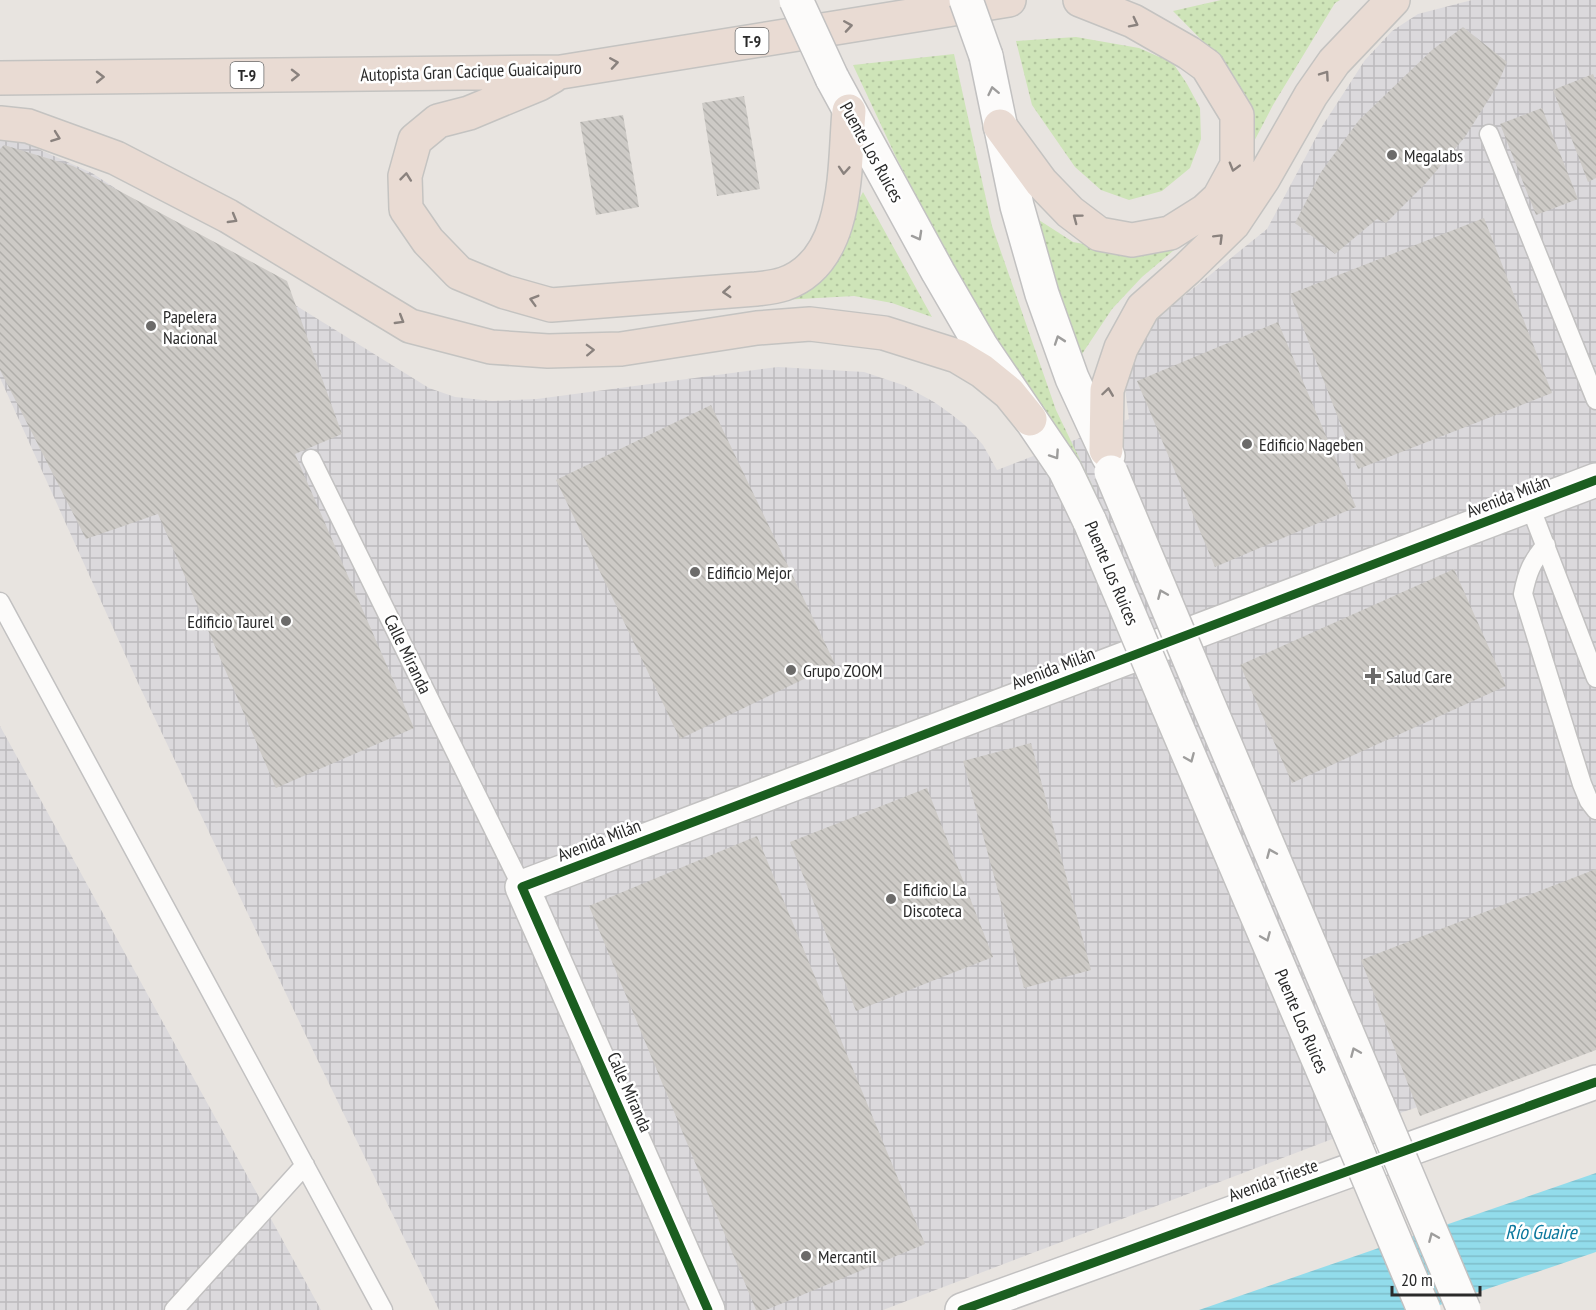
<svg xmlns="http://www.w3.org/2000/svg" width="1596" height="1310" font-family="'PT Sans Narrow',sans-serif">
<defs>
<pattern id="industrial-grid" width="8" height="8" patternUnits="userSpaceOnUse" patternTransform="scale(1.5)"><rect width="8" height="8" fill="#dbd9dc"/><path d="M0 4h8M4 0v8" fill="none" stroke="#bcbabd"/></pattern>
<pattern id="grass-dots" width="8" height="8" patternUnits="userSpaceOnUse" patternTransform="scale(1.5)"><rect width="8" height="8" fill="#cee4b8"/><path d="M2 2h.1M6 6h.1" fill="none" stroke="#b1c49e" stroke-width="1.8" stroke-linecap="round"/></pattern>
<pattern id="water-rules" width="6" height="5" patternUnits="userSpaceOnUse" patternTransform="scale(1.5)"><rect width="6" height="5" fill="#92dceb"/><path d="M0 2.5h6" fill="none" stroke="#7ebdca"/></pattern>
<pattern id="building-back-hatch" width="6" height="6" patternUnits="userSpaceOnUse" patternTransform="scale(1.5)"><rect width="6" height="6" fill="#cdcac6"/><path d="M-1 5l2 2M0 0l6 6M5-1l2 2" fill="none" stroke="#b0aeaa"/></pattern>
</defs>
<rect width="100%" height="100%" fill="#e8e4e0"/>
<path fill="url(#industrial-grid)" d="M1472,0H1596V1047L1403,1112L883,1310H439L319,1063L138,683L0,378V138L27,144L92,173L258,282L429,388L455,397L492,401L537,399L778,367L864,372L903,385L934,402L951,414L966,426L983,445L997,470L1129,419L1124,381L1143,335L1159,316L1267,229L1321,128L1365,60L1392,31L1418,14Z
M0,726L321,1310H0Z"/>
<path fill="url(#grass-dots)" d="M1221,0H1340L1335,3L1273,105L1248,153L1245,108L1225,64L1173,11Z
M1076,37L1139,48L1173,63L1187,84L1200,108L1201,139L1190,168L1162,191L1129,200L1101,190L1075,167L1032,105L1016,41Z
M954,54L992,226L1056,410L1096,493L989,336L896,157L853,65Z
M863,192L932,317L892,303L854,296L764,301L822,267Z
M1028,213L1073,242L1116,250L1186,240L1142,277L1112,309L1082,354L1053,291Z"/>
<path fill="url(#water-rules)" d="M1596,1173V1252L1425,1310H1199Z"/>
<path fill="url(#building-back-hatch)" d="M1463,27L1507,62L1497,86L1465,137L1426,183L1386,223L1377,219L1335,254L1295,223L1321,172L1359,120L1432,50Z
M1593,74L1596,81V178L1588,182L1553,90Z
M744,96L760,189L717,196L702,103Z
M1542,108L1578,199L1536,215L1500,124Z
M623,115L639,207L596,215L580,122Z
M4,145L73,166L287,281L342,434L295,454L414,728L276,788L158,514L86,539L0,370V149Z
M1484,218L1552,393L1358,469L1290,294Z
M1278,322L1356,507L1215,567L1137,381Z
M711,405L835,664L680,739L556,480Z
M1454,569L1506,686L1292,783L1240,665Z
M1031,743L1091,970L1024,988L963,761Z
M927,788L993,957L856,1011L790,842Z
M757,836L925,1244L766,1310H756L589,906Z
M1596,869V1050L1420,1116L1361,960Z"/>
<g fill="none" stroke-linecap="round" stroke-linejoin="round">
<g stroke="#c2c1c1" stroke-width="21">
<path id="lane" d="M1489,134L1596,400
M311,459L522,887
M1530,506L1596,678
M1546,545C1532,561 1527,573 1523,594L1582,784L1589,801L1596,810
M0,602L383,1310
M174,1310L305,1165"/>
</g>
<g stroke="#c2c1c1" stroke-width="36">
<path id="street" d="M708,1310L522,887L1596,480
M962,1310L1596,1082"/>
</g>
<g stroke="#c2c1c1" stroke-width="36">
<path id="secondary" d="M986,56L1017,206L1042,294L1072,378L1108,456
M832,78L938,272L981,346L1065,470L1090,522
M1201,687L1378,1106
M1167,704L1347,1127"/>
</g>
<g stroke="#c4c3c1" stroke-width="36">
<path id="highway" d="M553,76L539,84L469,113L438,121L415,140L405,176L406,209L428,241L459,273L505,292L551,305L756,289C765,288 775,287 784,284C850,261 844,167 849,111
M0,78L561,72L1009,0
M0,123L28,126L116,158L228,216L410,326L491,347L548,351L621,349L757,328L810,324L884,333L957,356L982,371L1009,393L1030,419
M1000,126L1041,182L1070,212L1099,234L1132,240L1170,233L1205,211L1219,198L1237,165V115L1207,66L1189,53L1133,21L1080,0
M1106,450L1107,390L1121,348L1143,308L1187,269L1233,224L1263,179L1311,95L1334,62L1393,0"/>
</g>
<use href="#lane" stroke="#fcfbfa" stroke-width="18"/>
<use href="#street" stroke="#fcfbfa" stroke-width="33"/>
<use href="#secondary" stroke="#fcfbfa" stroke-width="33"/>
<use href="#highway" stroke="#e9dbd3" stroke-width="33"/>
<g stroke="#c2c1c1" stroke-width="36" stroke-linecap="butt">
<path id="secondary-bridge" d="M796,0L832,78
M966,0L986,56
M1111,472L1201,687
M1090,522L1167,704
M1378,1106L1464,1310
M1347,1127L1424,1310"/>
</g>
<use href="#secondary-bridge" stroke="#fcfbfa" stroke-width="33"/>
<g stroke="#fff" stroke-width="13">
<path id="cycleway" d="M708,1310L522,887L1596,480
M962,1310L1596,1082"/>
</g>
<use href="#cycleway" stroke="#1b5e20" stroke-width="9"/>
</g>
<defs><path id="oneway-chevron" d="M-2-3.5L2.5 0L-2 3.5" fill="none" stroke-width="1.6" stroke-linecap="round" stroke-linejoin="round" transform="scale(1.5)"/></defs>
<g stroke="#8a827e">
<use href="#oneway-chevron" transform="translate(1134 23) rotate(27)"/>
<use href="#oneway-chevron" transform="translate(848 26) rotate(-9)"/>
<use href="#oneway-chevron" transform="translate(614 63) rotate(-9)"/>
<use href="#oneway-chevron" transform="translate(295 75) rotate(-1)"/>
<use href="#oneway-chevron" transform="translate(1325 75) rotate(-55)"/>
<use href="#oneway-chevron" transform="translate(100 77) rotate(-1)"/>
<use href="#oneway-chevron" transform="translate(56 137) rotate(20)"/>
<use href="#oneway-chevron" transform="translate(1234 167) rotate(106)"/>
<use href="#oneway-chevron" transform="translate(844 170) rotate(94)"/>
<use href="#oneway-chevron" transform="translate(406 177) rotate(-84)"/>
<use href="#oneway-chevron" transform="translate(1077 218) rotate(-143)"/>
<use href="#oneway-chevron" transform="translate(233 219) rotate(30)"/>
<use href="#oneway-chevron" transform="translate(1219 238) rotate(-45)"/>
<use href="#oneway-chevron" transform="translate(727 292) rotate(176)"/>
<use href="#oneway-chevron" transform="translate(534 300) rotate(-164)"/>
<use href="#oneway-chevron" transform="translate(400 320) rotate(31)"/>
<use href="#oneway-chevron" transform="translate(590 350) rotate(-2)"/>
<use href="#oneway-chevron" transform="translate(1108 392) rotate(-82)"/>
</g>
<g stroke="#9e9d9c">
<use href="#oneway-chevron" transform="translate(993 91) rotate(-102)"/>
<use href="#oneway-chevron" transform="translate(918 236) rotate(61)"/>
<use href="#oneway-chevron" transform="translate(1059 340) rotate(-109)"/>
<use href="#oneway-chevron" transform="translate(1055 455) rotate(56)"/>
<use href="#oneway-chevron" transform="translate(1162 594) rotate(-113)"/>
<use href="#oneway-chevron" transform="translate(1190 758) rotate(67)"/>
<use href="#oneway-chevron" transform="translate(1271 853) rotate(-113)"/>
<use href="#oneway-chevron" transform="translate(1266 937) rotate(67)"/>
<use href="#oneway-chevron" transform="translate(1355 1052) rotate(-113)"/>
<use href="#oneway-chevron" transform="translate(1433 1237) rotate(-113)"/>
</g>
<g fill="#6c6b6a" stroke="#fff" stroke-width="2">
<circle cx="1392" cy="155" r="6"/>
<circle cx="151" cy="326" r="6"/>
<circle cx="1247" cy="444" r="6"/>
<circle cx="695" cy="572" r="6"/>
<circle cx="286" cy="621" r="6"/>
<circle cx="791" cy="670" r="6"/>
<path d="M1370 667h6v6h6v6h-6v6h-6v-6h-6v-6h6z"/>
<circle cx="891" cy="899" r="6"/>
<circle cx="806" cy="1256" r="6"/>
</g>
<g text-anchor="middle" dominant-baseline="central" stroke-width="5" stroke-linejoin="round" paint-order="stroke">
<g fill="#fff" stroke="#6a6a6a" stroke-width="1.5">
<rect x="735.5" y="28" width="33" height="26" rx="4.5"/>
<rect x="230.5" y="62" width="33" height="26" rx="4.5"/>
</g>
<g font-size="16" font-weight="bold" fill="#2a2a2a">
<text x="752" y="41">T-9</text>
<text x="247" y="75">T-9</text>
</g>
<g font-size="18" fill="#2a2a2a" stroke="#fff">
<text transform="translate(471 71) rotate(-2)">Autopista Gran Cacique Guaicaipuro</text>
<text transform="translate(872 152) rotate(61)">Puente Los Ruices</text>
<text transform="translate(1508 496) rotate(-21)">Avenida Milán</text>
<text transform="translate(1112 573) rotate(67)">Puente Los Ruices</text>
<text transform="translate(408 654) rotate(64)">Calle Miranda</text>
<text transform="translate(1053 668) rotate(-21)">Avenida Milán</text>
<text transform="translate(599 840) rotate(-21)">Avenida Milán</text>
<text transform="translate(1302 1021) rotate(67)">Puente Los Ruices</text>
<text transform="translate(630 1092) rotate(66)">Calle Miranda</text>
<text transform="translate(1273 1180) rotate(-20)">Avenida Trieste</text>
</g>
<g font-size="18" fill="#2a2a2a" stroke="#fff" text-anchor="start">
<text x="1404" y="155">Megalabs</text>
<text x="163" y="316">Papelera<tspan x="163" dy="21">Nacional</tspan></text>
<text x="1259" y="444">Edificio Nageben</text>
<text x="707" y="572">Edificio Mejor</text>
<text x="274" y="621" text-anchor="end">Edificio Taurel</text>
<text x="803" y="670">Grupo ZOOM</text>
<text x="1386" y="676">Salud Care</text>
<text x="903" y="889">Edificio La<tspan x="903" dy="21">Discoteca</tspan></text>
<text x="818" y="1256">Mercantil</text>
</g>
<g font-size="20" font-style="italic" fill="#0c789d" stroke="#fff">
<text x="1541" y="1232">Río Guaire</text>
</g>
</g>
<path d="M1392 1286v9h88v-9" fill="none" stroke="#2a2a2a" stroke-width="3"/>
<text x="1401" y="1286" font-size="18" fill="#2a2a2a" stroke="#ffffff" stroke-width="4.5" paint-order="stroke">20 m</text>
</svg>
